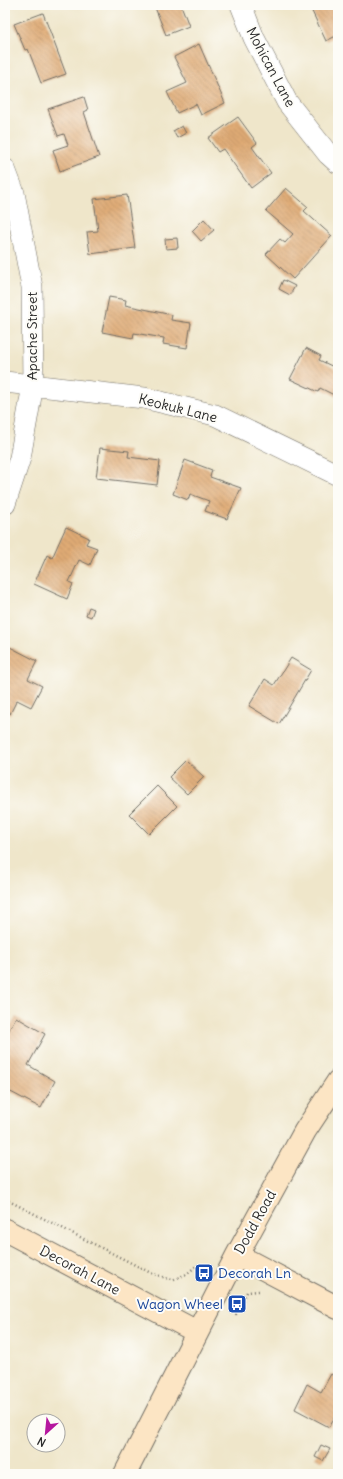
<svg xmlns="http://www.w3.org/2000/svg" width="343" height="1479" font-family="Delius,sans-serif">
<defs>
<pattern id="building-back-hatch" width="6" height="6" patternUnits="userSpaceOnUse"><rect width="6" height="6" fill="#dfaa75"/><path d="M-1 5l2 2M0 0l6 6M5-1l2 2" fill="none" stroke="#b58b60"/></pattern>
</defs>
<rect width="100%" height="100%" fill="#fdfcf7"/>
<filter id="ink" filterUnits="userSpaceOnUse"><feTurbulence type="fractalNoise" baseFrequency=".025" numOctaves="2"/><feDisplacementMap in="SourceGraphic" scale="8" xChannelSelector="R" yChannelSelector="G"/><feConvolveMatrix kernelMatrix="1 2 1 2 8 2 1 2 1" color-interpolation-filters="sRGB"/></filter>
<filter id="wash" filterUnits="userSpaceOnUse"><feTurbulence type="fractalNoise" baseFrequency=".012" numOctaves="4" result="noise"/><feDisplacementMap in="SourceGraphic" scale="16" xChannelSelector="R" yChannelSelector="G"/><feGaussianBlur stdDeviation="0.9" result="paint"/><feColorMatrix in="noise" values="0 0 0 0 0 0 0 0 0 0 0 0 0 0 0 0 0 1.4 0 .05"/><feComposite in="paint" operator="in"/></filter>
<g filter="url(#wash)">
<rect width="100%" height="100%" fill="#efe6ca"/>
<g id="blocks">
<path fill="url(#building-back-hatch)" d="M154,5H181L189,26L166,35Z
M309,5H338V35L326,41Z
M43,13L66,74L41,83L28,49L25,50L14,24Z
M199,44L225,103L201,115L196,104L177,113L167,92L187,83L174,57Z
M84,97L88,110L84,112L99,157L60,171L53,150L68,145L64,134L58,136L48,109Z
M238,117L257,143L252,147L271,173L251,188L223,149L218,152L208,138Z
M182,126L186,133L177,138L173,131Z
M286,188L308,207L304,211L332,236L293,279L266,254L280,239L285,243L293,234L266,211Z
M127,195L135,248L90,254L87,232L98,231L94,199Z
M204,219L214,230L201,241L192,231Z
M177,238L178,248L166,249L165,239Z
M283,280L295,286L290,295L279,289Z
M109,297L126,300L125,305L172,315L171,320L191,323L187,348L163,344L164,338L134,333L133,338L102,332Z
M306,348L321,356L319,360L338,369V397L320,388L318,392L290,379Z
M100,448L129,451L128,457L160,461L157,485L96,478Z
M185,460L212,470L210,477L241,488L227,519L205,511L209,501L190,494L188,500L173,494Z
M66,527L89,538L86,544L97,548L90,565L79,560L69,582L73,584L67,599L34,584L47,555L52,558Z
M89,607L94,609L91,617L86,615Z
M8,646L37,661L28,679L42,686L31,707L17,700L10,714L5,711V652Z
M291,658L311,670L279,724L249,706L265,679L274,685Z
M186,760L204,777L187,794L169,777Z
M157,786L177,806L149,834L129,814Z
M16,1017L45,1034L28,1065L55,1081L41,1108L5,1089V1037Z
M331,1374L338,1378V1411L329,1427L295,1409L307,1384L321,1392Z
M321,1445L330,1449L323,1461L315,1457Z"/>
</g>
</g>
<g filter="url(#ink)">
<use href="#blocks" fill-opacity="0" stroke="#706c63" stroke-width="1"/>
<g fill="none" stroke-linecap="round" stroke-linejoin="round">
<g stroke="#706c63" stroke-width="22">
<path id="street" d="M241,5L254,38L287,102L328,154L338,163
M5,169L14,193L32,287L33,385L20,458L5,504
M5,382L144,398L215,415L338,475"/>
</g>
<g stroke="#706c63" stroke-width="24">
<path id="secondary" d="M5,1230L197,1332
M237,1255L338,1308
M125,1474L237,1255L305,1131L338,1081"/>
</g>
<path stroke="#706c63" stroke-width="2.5" stroke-dasharray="1 3" stroke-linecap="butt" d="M5,1199L151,1273L172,1280L187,1274L197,1265L206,1270
M232,1312L236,1314L247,1292L259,1291"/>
<use href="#street" stroke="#fff" stroke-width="21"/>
<use href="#secondary" stroke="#fce5c4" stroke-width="22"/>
</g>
</g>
<defs>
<g id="bus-square" transform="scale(1)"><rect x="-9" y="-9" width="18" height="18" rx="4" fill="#1a4fb4" stroke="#fdfcf7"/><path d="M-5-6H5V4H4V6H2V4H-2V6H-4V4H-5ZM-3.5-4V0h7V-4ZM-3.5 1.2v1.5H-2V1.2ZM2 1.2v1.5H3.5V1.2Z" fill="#fff"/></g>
</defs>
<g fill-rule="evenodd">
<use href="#bus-square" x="204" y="1273"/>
<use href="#bus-square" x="237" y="1304"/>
</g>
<g text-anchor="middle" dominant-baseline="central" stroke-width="4" stroke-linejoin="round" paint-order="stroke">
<g font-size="14" fill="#2b2b2b" stroke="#fdfcf7">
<text transform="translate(271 67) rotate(62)">Mohican Lane</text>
<text transform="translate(32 336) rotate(-90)">Apache Street</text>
<text transform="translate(178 408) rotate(14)">Keokuk Lane</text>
<text transform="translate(255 1222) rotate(-61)">Dodd Road</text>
<text transform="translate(80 1270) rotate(28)">Decorah Lane</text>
</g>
<g font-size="14" fill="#164399" stroke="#fdfcf7" text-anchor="start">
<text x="218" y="1273">Decorah Ln</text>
<text x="223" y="1304" text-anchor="end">Wagon Wheel</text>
</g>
</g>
<rect width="343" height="1479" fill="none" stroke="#fdfcf7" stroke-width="20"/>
<g transform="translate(46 1433) rotate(207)"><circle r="19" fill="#fdfcf7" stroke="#a9a8a5"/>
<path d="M0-3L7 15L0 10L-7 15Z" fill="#b5179e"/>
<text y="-6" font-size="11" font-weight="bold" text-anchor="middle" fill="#2b2b2b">N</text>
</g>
</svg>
